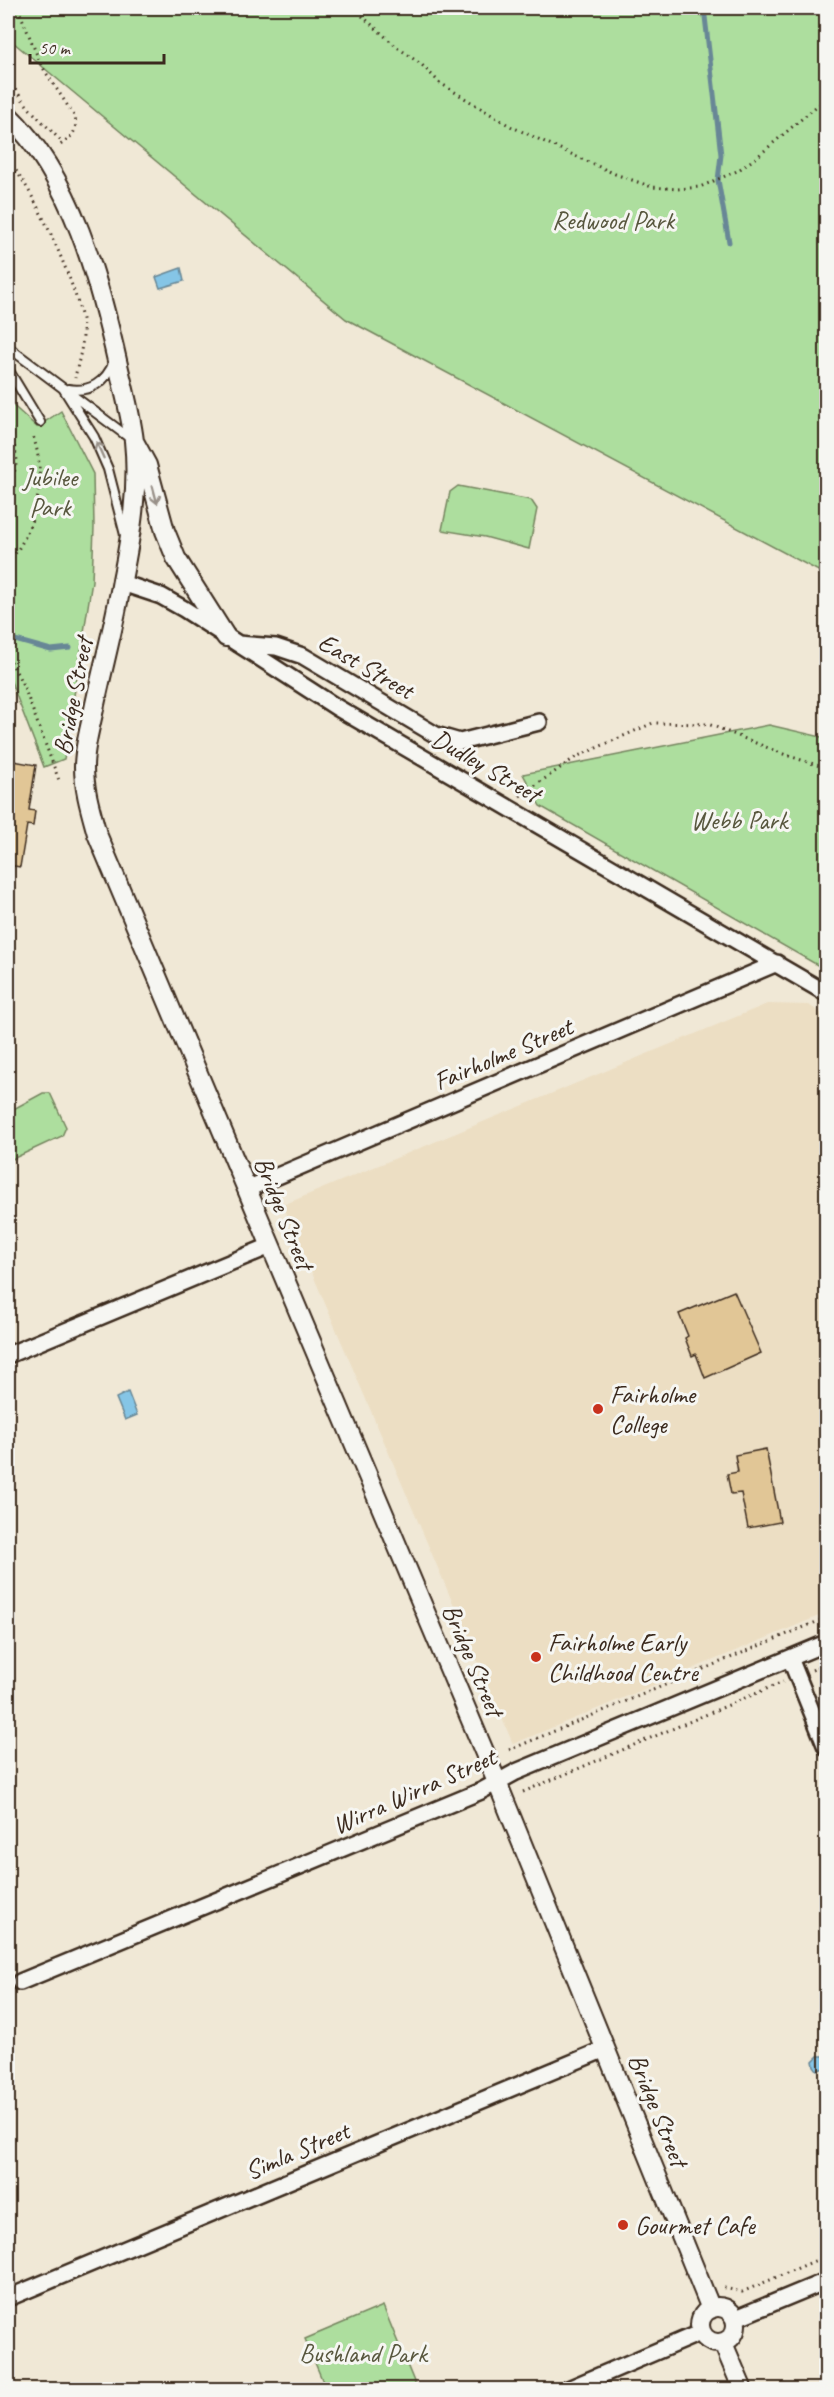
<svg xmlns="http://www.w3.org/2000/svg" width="834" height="2397" font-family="Caveat,sans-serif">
<rect width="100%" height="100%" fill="#f0e8d6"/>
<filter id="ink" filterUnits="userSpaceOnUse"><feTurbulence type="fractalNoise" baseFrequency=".0167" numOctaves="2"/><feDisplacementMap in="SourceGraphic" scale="12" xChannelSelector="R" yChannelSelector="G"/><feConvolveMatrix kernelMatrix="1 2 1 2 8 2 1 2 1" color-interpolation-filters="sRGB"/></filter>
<g filter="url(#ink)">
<path fill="#ecdec3" d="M767,1004L809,1005L826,1017V1613L513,1744L283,1205Z"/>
<path fill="#adde9e" stroke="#74845e" stroke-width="1.5" d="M8,8H826V575L346,319L8,38Z
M8,401L37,427L61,411L93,474L94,527L92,581L64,759L44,767L8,674Z
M458,486L531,500L537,509L529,549L485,537L442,530L450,492Z
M769,725L826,738V970L540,806L523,774Z
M43,1093H50L66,1127L62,1136L8,1161V1112Z
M383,2306L417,2389H326L305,2339Z"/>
<path fill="#85c5e6" stroke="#678796" stroke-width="1.5" d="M181,268L184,281L160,288L156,277Z
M128,1392L137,1415L125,1420L116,1398Z
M818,2056H826V2068L817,2070L814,2066L813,2061Z"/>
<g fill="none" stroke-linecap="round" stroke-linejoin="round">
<path stroke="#678796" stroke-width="5" d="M704,8L721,155L718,180L729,242
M8,638L51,650L70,648"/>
</g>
<path fill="#e1c696" stroke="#3b2a1e" stroke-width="1.5" d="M8,760L36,765L29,810L35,811L33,826L27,825L20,867L8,865Z
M734,1291L761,1353L705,1378L696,1354L692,1356L685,1338L688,1336L679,1314Z
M766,1449L780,1522L748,1528L741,1493L731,1494L727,1474L738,1472L735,1455Z"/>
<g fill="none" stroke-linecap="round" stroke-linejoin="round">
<g stroke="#3b2a1e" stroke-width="12">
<path id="service" d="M8,347L131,439
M8,369L40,422
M63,388L94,437L108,469L125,535
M68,389C90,393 106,382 114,362"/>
</g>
<g stroke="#3b2a1e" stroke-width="20">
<path id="minor" d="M122,583L161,596L184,609L336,707L826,993
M238,644L276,647L303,656L436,735L460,742L539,722
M247,1189L777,963
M8,1355L270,1246
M790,1658L826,1747
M20,1982L481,1791L516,1772L826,1643
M8,2298L605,2049
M734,2319L826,2281
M566,2390L702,2332"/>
</g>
<g stroke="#3b2a1e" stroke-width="22">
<path id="tertiary" d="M8,115C72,177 99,280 118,365C124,390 131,415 134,441C139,487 131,535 122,580C115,623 103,666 94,709C90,728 84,747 84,767C84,790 91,812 97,834L497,1782L711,2309
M135,443L147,465L165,531L176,558L226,637
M700 2325a18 18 0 1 1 36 0a18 18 0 1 1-36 0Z
M723,2343L743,2390"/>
</g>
<path stroke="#3b2a1e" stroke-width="3" stroke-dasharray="1.5 4.5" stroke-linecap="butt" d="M18,8L41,65L75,117C78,133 70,139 57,147
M353,8L397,47L422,65L440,83L510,126L615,174L652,187L678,189L700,187L737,171L757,157L818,105L826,101
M8,80L29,108L63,143
M8,162C30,179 83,299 83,328C84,344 78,362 75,378
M8,411L17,460L8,501
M8,563C37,529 48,475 32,433
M8,656L24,687L60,783
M520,796L576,757L653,723L708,724L786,755L826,768
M819,1668L826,1686
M812,1670L826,1664
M509,1750L826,1618
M523,1792L783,1682
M724,2288L742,2292L826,2256"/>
<use href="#service" stroke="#f6f6f2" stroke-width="8"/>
<use href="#minor" stroke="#f6f6f2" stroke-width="15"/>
<use href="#tertiary" stroke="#f6f6f2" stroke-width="18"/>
</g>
<defs><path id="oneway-shaft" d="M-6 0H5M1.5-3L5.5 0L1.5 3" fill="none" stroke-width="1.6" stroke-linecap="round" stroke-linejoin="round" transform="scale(1.5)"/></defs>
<g stroke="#989088">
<use href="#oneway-shaft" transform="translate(100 450) rotate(-114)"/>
<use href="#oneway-shaft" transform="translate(155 495) rotate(75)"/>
</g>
</g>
<g fill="#c8321e" stroke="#f6f6f2" stroke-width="2">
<circle cx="598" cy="1409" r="6"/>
<circle cx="536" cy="1657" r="6"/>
<circle cx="623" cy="2225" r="6"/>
</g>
<g text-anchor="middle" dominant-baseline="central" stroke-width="6" stroke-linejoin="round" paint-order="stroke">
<g font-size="26" fill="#58573e" stroke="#f6f6f2">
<text x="613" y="220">Redwood Park</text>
<text x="50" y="477">Jubilee<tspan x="50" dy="30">Park</tspan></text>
<text x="739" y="820">Webb Park</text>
<text x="363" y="2353">Bushland Park</text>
</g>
<g font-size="26" fill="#3b2a1e" stroke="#f6f6f2">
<text transform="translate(366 666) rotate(30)">East Street</text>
<text transform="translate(73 696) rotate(-79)">Bridge Street</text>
<text transform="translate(486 766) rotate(30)">Dudley Street</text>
<text transform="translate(503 1054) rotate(-23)">Fairholme Street</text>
<text transform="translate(284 1213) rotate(68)">Bridge Street</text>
<text transform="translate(473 1660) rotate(67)">Bridge Street</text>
<text transform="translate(414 1791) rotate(-24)">Wirra Wirra Street</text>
<text transform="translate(658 2110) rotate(68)">Bridge Street</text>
<text transform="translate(297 2151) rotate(-23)">Simla Street</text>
</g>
<g font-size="26" fill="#3b2a1e" stroke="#f6f6f2" text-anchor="start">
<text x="610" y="1394">Fairholme<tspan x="610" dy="30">College</tspan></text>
<text x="548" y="1642">Fairholme Early<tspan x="548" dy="30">Childhood Centre</tspan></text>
<text x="635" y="2225">Gourmet Cafe</text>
</g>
</g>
<rect width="834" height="2397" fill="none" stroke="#f6f6f2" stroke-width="30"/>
<rect x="15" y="15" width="804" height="2367" fill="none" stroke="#3b2a1e" stroke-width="2" filter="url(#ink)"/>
<path d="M30 54v9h134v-9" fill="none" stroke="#3b2a1e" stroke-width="3"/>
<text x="39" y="54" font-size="18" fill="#3b2a1e" stroke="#f6f6f2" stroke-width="4.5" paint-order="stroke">50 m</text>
</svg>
